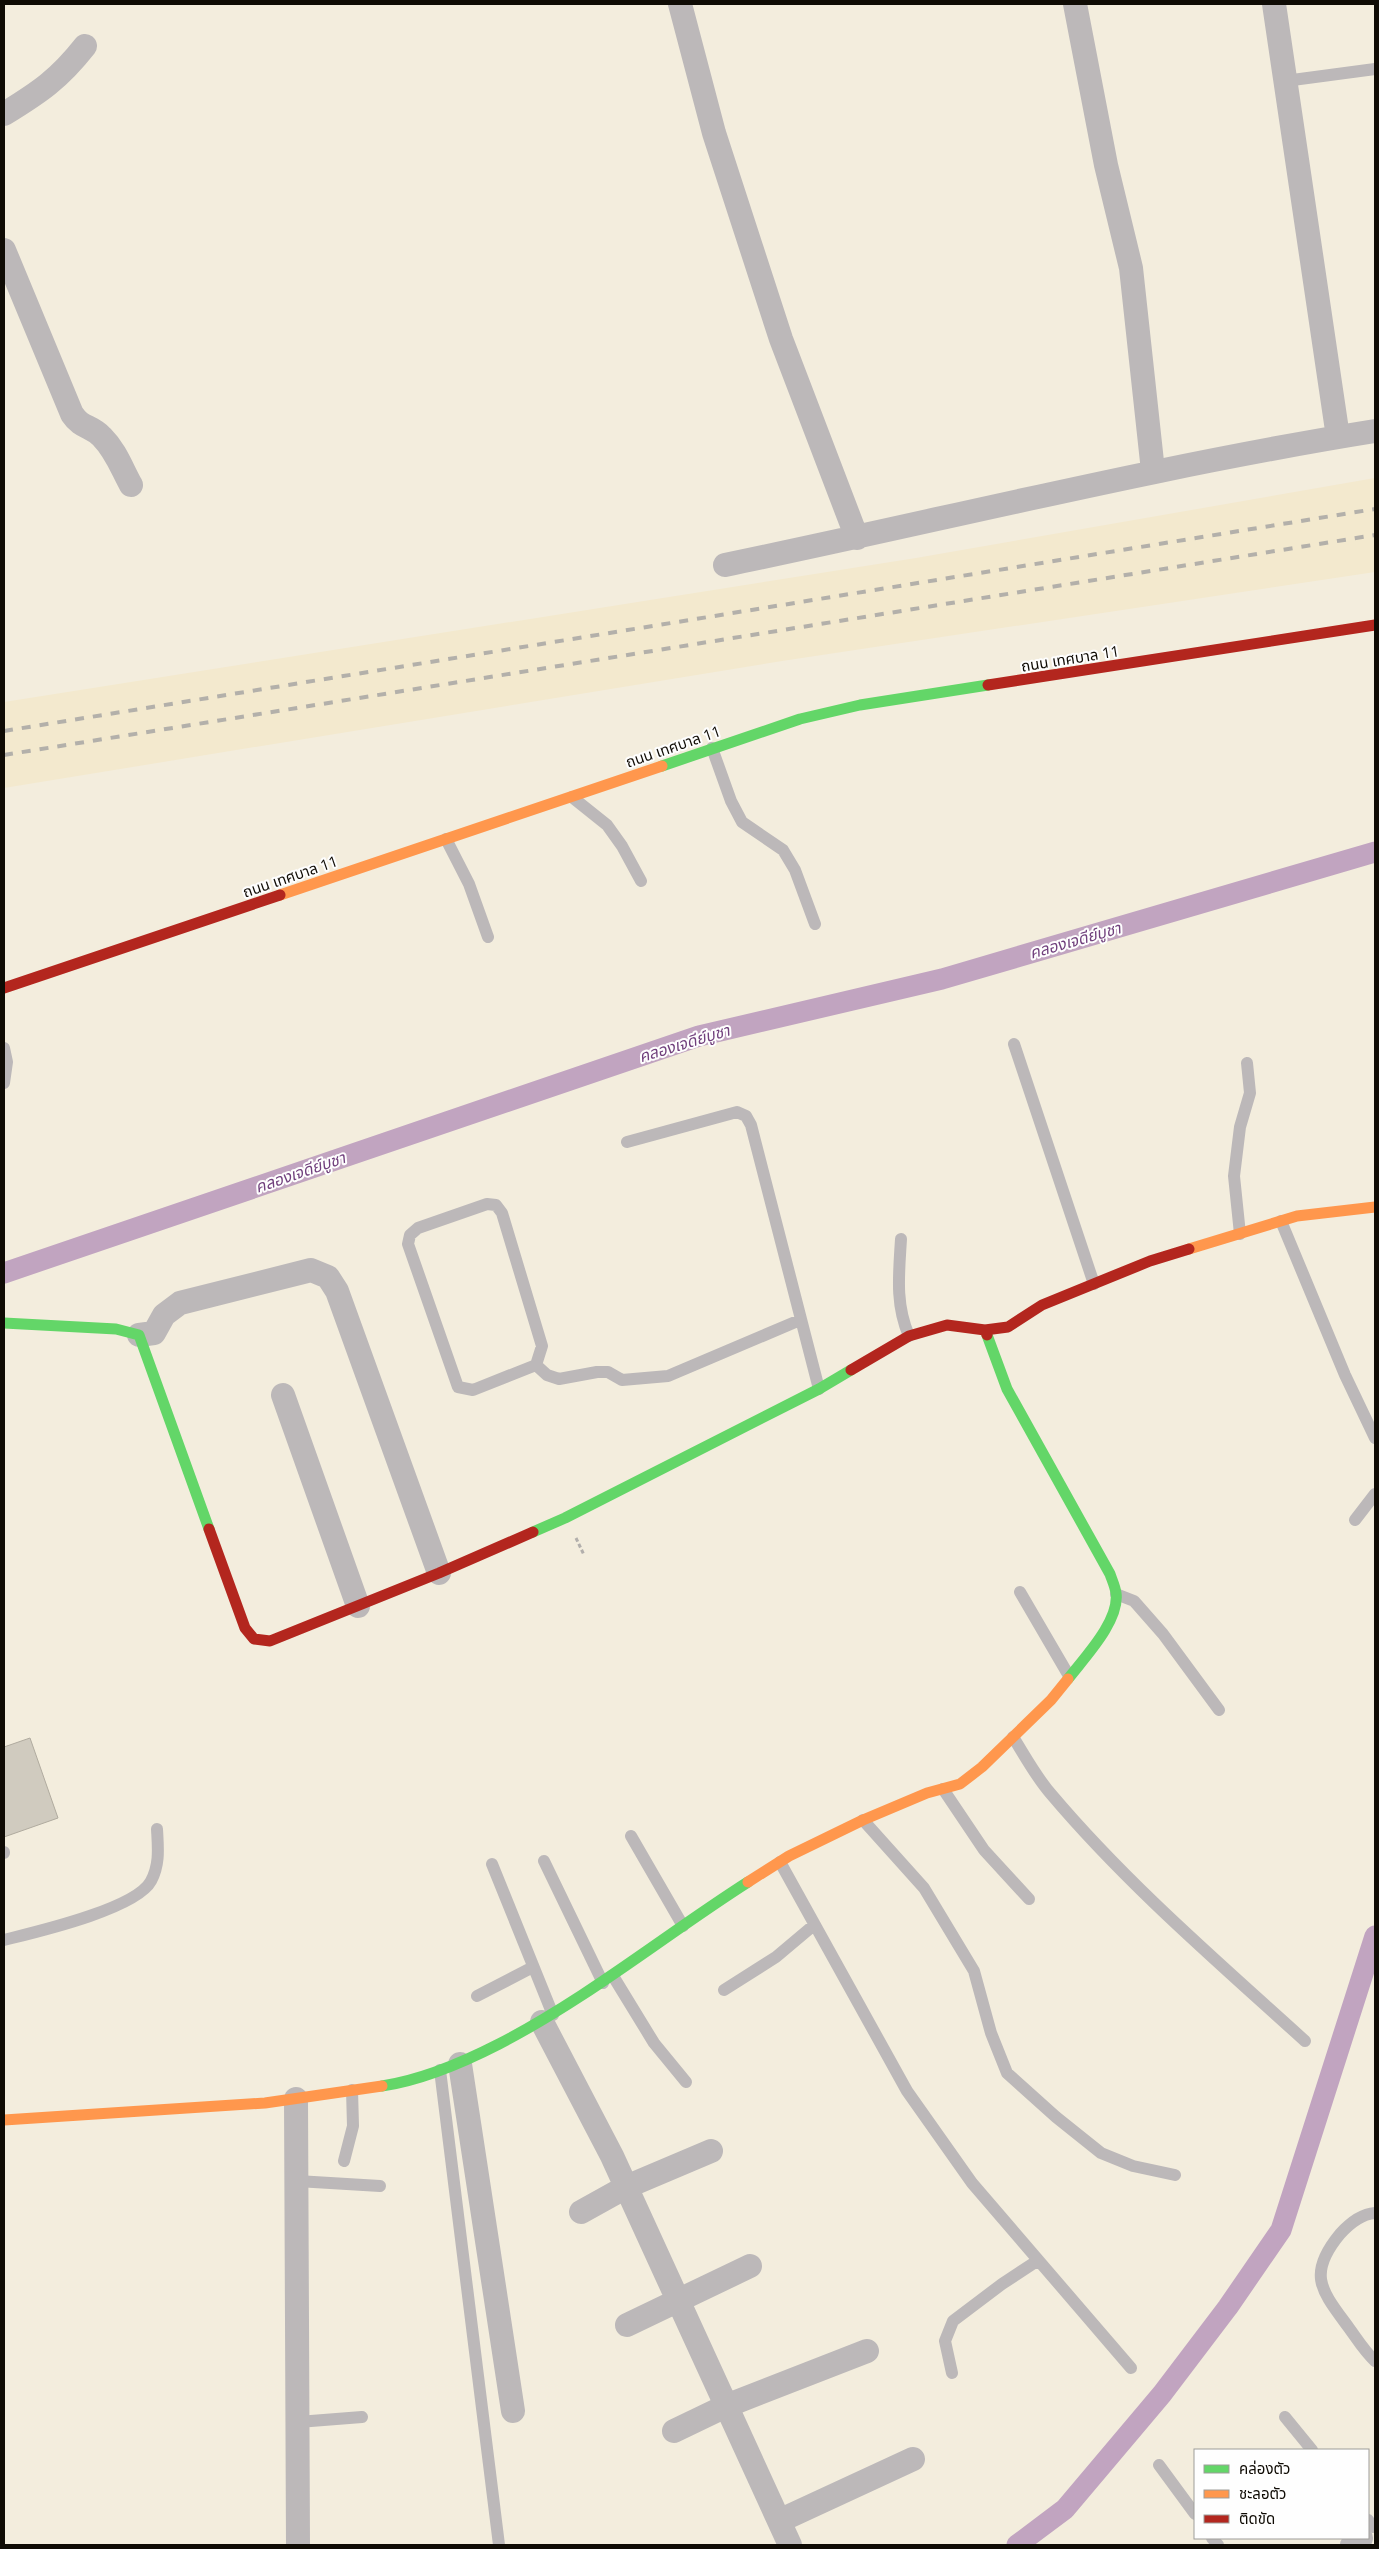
<svg xmlns="http://www.w3.org/2000/svg" width="1379" height="2549" font-family="'Open Sans','Noto Sans Thai',sans-serif">
<rect width="100%" height="100%" fill="#f3eddd"/>
<path fill="#f3e9ce" d="M1375,478V572L782,661L4,788V702L916,558Z"/>
<g fill="none" stroke-linecap="round" stroke-linejoin="round">
<path stroke="#c1a4c0" stroke-width="21" d="M4,1273L699,1036L942,979L1375,852
M1017,2545L1065,2509L1162,2394L1228,2307L1281,2230L1375,1936"/>
</g>
<path fill="#d0cbbf" stroke="#b0ab9f" d="M30,1738L58,1818L4,1837V1747Z"/>
<g fill="none" stroke-linecap="round" stroke-linejoin="round">
<path stroke="#b2afac" stroke-width="3" stroke-dasharray="4 2.5" stroke-linecap="butt" d="M576,1538L584,1555"/>
<path stroke="#bcb8b9" stroke-width="12" d="M1285,81L1375,69
M712,748L731,801L742,822L783,850L795,870L815,924
M572,797L607,825L622,846L641,881
M446,839L469,884L488,937
M1014,1044L1094,1284
M4,1048L7,1062L4,1083
M627,1142L737,1112L746,1116L751,1125L819,1389
M1281,1221L1345,1375L1375,1438
M1240,1234L1234,1176L1240,1127L1250,1093L1247,1063
M901,1239C899,1273 895,1304 909,1336
M536,1365L473,1390L458,1387L408,1244L410,1235L418,1228L487,1204L496,1205L502,1213L542,1346L536,1365L547,1375L559,1379L597,1372H608L622,1380L668,1376L800,1320
M1355,1520L1375,1494
M1020,1592L1069,1676
M1116,1594L1134,1601L1163,1634L1219,1710
M1013,1737C1025,1756 1036,1777 1051,1794C1127,1884 1218,1962 1305,2041
M943,1789L984,1850L1029,1899
M863,1820L924,1888L974,1971L991,2033L1007,2073L1056,2117L1101,2153L1133,2166L1175,2175
M631,1836L683,1926
M4,1853V1852
M544,1861L603,1983
M780,1862L907,2091L972,2183L1131,2368
M492,1864L553,2015
M4,1940C36,1932 136,1909 151,1881C160,1864 158,1848 157,1829
M613,1976L654,2043L686,2082
M724,1990L776,1957L814,1925
M477,1996L533,1967
M440,2070L499,2545
M344,2161L353,2126L352,2090
M297,2181L380,2186
M1375,2213C1362,2214 1349,2224 1340,2234C1306,2275 1322,2291 1349,2328C1357,2339 1365,2352 1375,2361
M952,2373L945,2341L953,2321L1002,2284L1037,2261
M1285,2417L1312,2450
M298,2422L362,2417
M1159,2465L1195,2514
M1368,2520L1373,2527
M1212,2538L1218,2545"/>
<path stroke="#bcb8b9" stroke-width="24" d="M680,4L714,133L781,339L857,538
M1075,4L1106,165L1131,268L1153,471
M1274,4L1338,437
M4,114C40,92 59,79 85,46
M4,250L72,414C82,429 91,425 102,437C116,451 122,469 131,485
M725,565C942,520 1157,466 1375,431
M139,1335L154,1333L164,1315L180,1303L311,1270L328,1277L337,1291L439,1573
M283,1395L358,1606
M542,2022L612,2156L790,2545
M460,2064L513,2411
M296,2099L298,2545
M581,2212L626,2187L711,2151
M627,2325L750,2266
M674,2431L726,2406L867,2351
M779,2521L913,2459
M1352,2545L1361,2538"/>
<path stroke="#63d668" stroke-width="11" d="M662,766L800,719L860,705L988,685
M4,1323L116,1329L139,1335L209,1529
M987,1335L1007,1389L1110,1574C1112,1580 1115,1586 1116,1593C1120,1621 1084,1658 1068,1679
M533,1532L565,1518L819,1389L851,1370
M382,2086C423,2080 462,2063 499,2044C588,1998 665,1935 748,1882"/>
<path stroke="#ff974d" stroke-width="11" d="M280,895L662,766
M1189,1249L1297,1216L1375,1207
M748,1882L789,1856L863,1820L927,1793L960,1784L982,1767L1051,1700L1068,1679
M4,2120L265,2103L382,2086"/>
<path stroke="#b3261e" stroke-width="11" d="M988,685L1375,625
M4,988L280,895
M987,1335L985,1330L1008,1327L1042,1305L1150,1261L1189,1249
M851,1370L909,1336L947,1325L985,1330
M209,1529L245,1628L254,1639L270,1641L439,1573L533,1532"/>
<path stroke="#b3b0aa" stroke-width="4" stroke-dasharray="9 9" stroke-linecap="butt" d="M4,731L1375,509
M4,755L1375,535"/>
</g>
<g text-anchor="middle" dominant-baseline="central" stroke-width="4" stroke-linejoin="round" paint-order="stroke">
<g font-size="15" fill="#0f0b04" stroke="#fefefe">
<text transform="translate(1070 658) rotate(-9)">ถนน เทศบาล 11</text>
<text transform="translate(673 746) rotate(-19)">ถนน เทศบาล 11</text>
<text transform="translate(290 876) rotate(-19)">ถนน เทศบาล 11</text>
</g>
<g font-size="16" font-style="italic" fill="#703f7c" stroke="#fefefe">
<text transform="translate(1075 940) rotate(-16)">คลองเจดีย์บูชา</text>
<text transform="translate(684 1043) rotate(-17)">คลองเจดีย์บูชา</text>
<text transform="translate(300 1172) rotate(-19)">คลองเจดีย์บูชา</text>
</g>
</g>
<rect width="1379" height="2549" fill="none" stroke="#0f0b04" stroke-width="10"/>
<rect x="1194" y="2449" width="175" height="90" fill="#fefefe" stroke="#9e9d9a"/>
<rect x="1204" y="2465" width="25" height="8" fill="#63d668" stroke="#9e9d9a"/>
<text x="1239" y="2474" font-size="15" fill="#0f0b04">คล่องตัว</text>
<rect x="1204" y="2490" width="25" height="8" fill="#ff974d" stroke="#9e9d9a"/>
<text x="1239" y="2499" font-size="15" fill="#0f0b04">ชะลอตัว</text>
<rect x="1204" y="2515" width="25" height="8" fill="#b3261e" stroke="#9e9d9a"/>
<text x="1239" y="2524" font-size="15" fill="#0f0b04">ติดขัด</text>
</svg>
